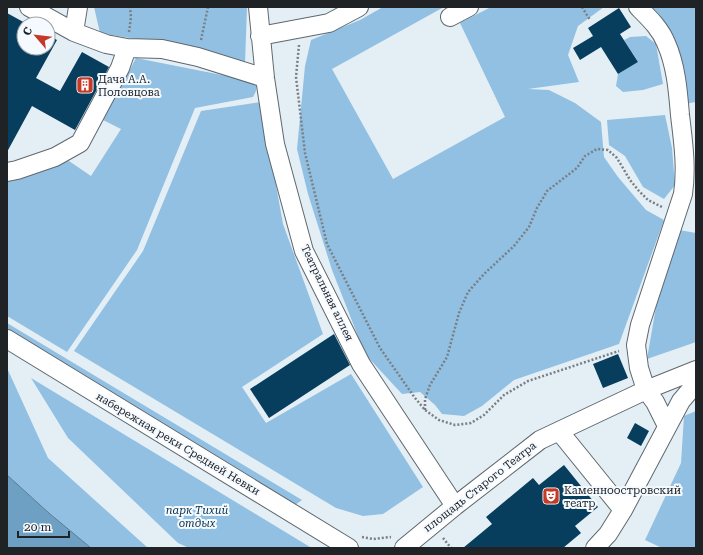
<svg xmlns="http://www.w3.org/2000/svg" width="703" height="555" font-family="'Roboto Serif',serif">
<rect width="100%" height="100%" fill="#e4eef5"/>
<path fill="#91c0e3" d="M94,7H247L245,64L178,46L100,33Z
M383,7H444L332,69L393,179L505,117L460,23L491,7H604L578,26L568,55L579,82L528,89L549,90L575,103L601,122L604,157L618,177L646,210L664,220L619,344L514,380L482,406L464,416L442,414L435,405L420,392L402,394L365,354L332,270L308,194L297,149L305,66L311,40L360,20Z
M638,7H696V102L679,105L673,62Z
M646,36L656,44L663,84L643,90L623,92L616,86L618,74L638,62L624,40L630,37Z
M136,58L257,82L256,91L253,97L195,108L137,250L67,352L7,316V177L69,161L91,176L121,129L103,120Z
M261,102L283,224L323,334L242,387L266,423L351,374L423,487L383,514L363,516L336,508L74,351L143,251L201,111Z
M665,115L672,148L675,185L664,199L643,187L625,156L609,145L607,120Z
M679,230L696,233V342L647,359L657,301Z
M7,323L302,500L295,505L7,333Z
M7,368L48,458L148,548H91L50,514L7,475Z
M31,378L310,547L311,548H189L178,543L68,438Z
M696,411V548H662L645,540L681,463L684,416Z"/>
<path fill="#6ea0c4" stroke="#577a95" d="M7,475L50,514L91,548H7Z"/>
<path fill="#083e5d" d="M619,8L631,27L620,34L638,62L618,74L601,47L580,60L573,48L593,36L588,28Z
M7,13L27,24H24V48H48V35L57,40L36,78L60,91L82,52L109,67L75,130L32,106L7,152Z
M334,334L350,365L269,418L250,389Z
M618,354L628,378L603,388L593,364Z
M635,423L649,431L641,446L627,438Z
M564,465L598,507L575,526L581,533L563,548H463L492,524L486,517L533,478L539,485Z"/>
<g fill="none" stroke-linecap="round" stroke-linejoin="round">
<g stroke="#5f686f" stroke-width="20">
<path id="minor" d="M29,7L74,32L106,44L127,48
M258,7L265,78L275,144L304,251L361,364L455,506
M638,7C649,18 660,28 666,43C676,65 678,91 680,115C683,141 687,167 683,194L640,325L636,345L639,368L646,390L655,402L667,426
M450,17L469,7
M74,32L78,7
M260,36L329,23L359,7
M7,172L17,170L55,157L80,143L120,68L127,48L162,49L198,57L265,78
M7,339L349,548
M559,431L623,510
M404,548L455,506L540,440L646,390L696,370
M595,548L608,534L623,510L681,401L692,388L696,385"/>
</g>
<path stroke="#797f84" stroke-width="2.5" stroke-dasharray="2 2" stroke-linecap="butt" d="M582,7L590,20
M129,32L131,17L130,7
M201,40L208,7
M299,45L296,77L305,153L327,244L380,348L415,398L425,410L439,420L455,425L471,423L484,415L504,395L528,381L619,351
M425,410V399L430,385L447,357L459,313L468,292L484,274L514,246L529,227L537,208L547,191L577,168L585,156L597,149L608,150L617,158L630,180L639,191L648,200L662,207
M362,537L373,539L391,537
M443,538L451,548"/>
<use href="#minor" stroke="#fff" stroke-width="18"/>
</g>
<defs>
<g id="building-square" transform="scale(0.9)"><rect x="-9" y="-9" width="18" height="18" rx="4" fill="#c53927" stroke="#f4faff"/><path d="M-4-6H4V6H1V3H-1V6H-4ZM-2.5-4.3h1.7v1.8h-1.7ZM.8-4.3h1.7v1.8H.8ZM-2.5-1h1.7V.8h-1.7ZM.8-1h1.7V.8H.8Z" fill="#fff"/></g>
<g id="theatre-square" transform="scale(0.9)"><rect x="-9" y="-9" width="18" height="18" rx="4" fill="#c53927" stroke="#f4faff"/><path d="M-5-5.5Q0-4 5-5.5V0Q5 5 0 6Q-5 5-5 0ZM-3.3-2.5H-1v1.5H-3.3ZM1-2.5H3.3v1.5H1ZM-2.8 1Q0 5.5 2.8 1Z" fill="#fff"/></g>
</defs>
<g fill-rule="evenodd">
<use href="#building-square" x="85" y="85"/>
<use href="#theatre-square" x="551" y="496"/>
</g>
<g text-anchor="middle" dominant-baseline="central" stroke-width="4" stroke-linejoin="round" paint-order="stroke">
<g font-size="11" fill="#202326" stroke="#f4faff" text-anchor="start">
<text x="98" y="79">Дача А.А.<tspan x="98" dy="13">Половцова</tspan></text>
<text x="564" y="490">Каменноостровский<tspan x="564" dy="13">театр</tspan></text>
</g>
<g font-size="11" fill="#202326" stroke="#f4faff">
<text transform="translate(327 293) rotate(64)">Театральная аллея</text>
<text transform="translate(178 444) rotate(31)">набережная реки Средней Невки</text>
<text transform="translate(480 487) rotate(-38)">площадь Старого Театра</text>
</g>
<g font-size="11" font-style="italic" fill="#052f48" stroke="#f4faff">
<text x="197" y="510">парк Тихий<tspan x="197" dy="13">отдых</tspan></text>
</g>
</g>
<rect width="703" height="555" fill="none" stroke="#202326" stroke-width="16"/>
<g transform="translate(36 36) rotate(298)"><circle r="19" fill="#f4faff" stroke="#9fa4a8"/>
<path d="M0-3L7 15L0 10L-7 15Z" fill="#c53927"/>
<text y="-6" font-size="11" font-weight="bold" text-anchor="middle" fill="#202326">С</text>
</g>
<path d="M18 531v6h51v-6" fill="none" stroke="#202326" stroke-width="2"/>
<text x="24" y="531" font-size="12" fill="#202326" stroke="#f4faff" stroke-width="3" paint-order="stroke">20 m</text>
</svg>
